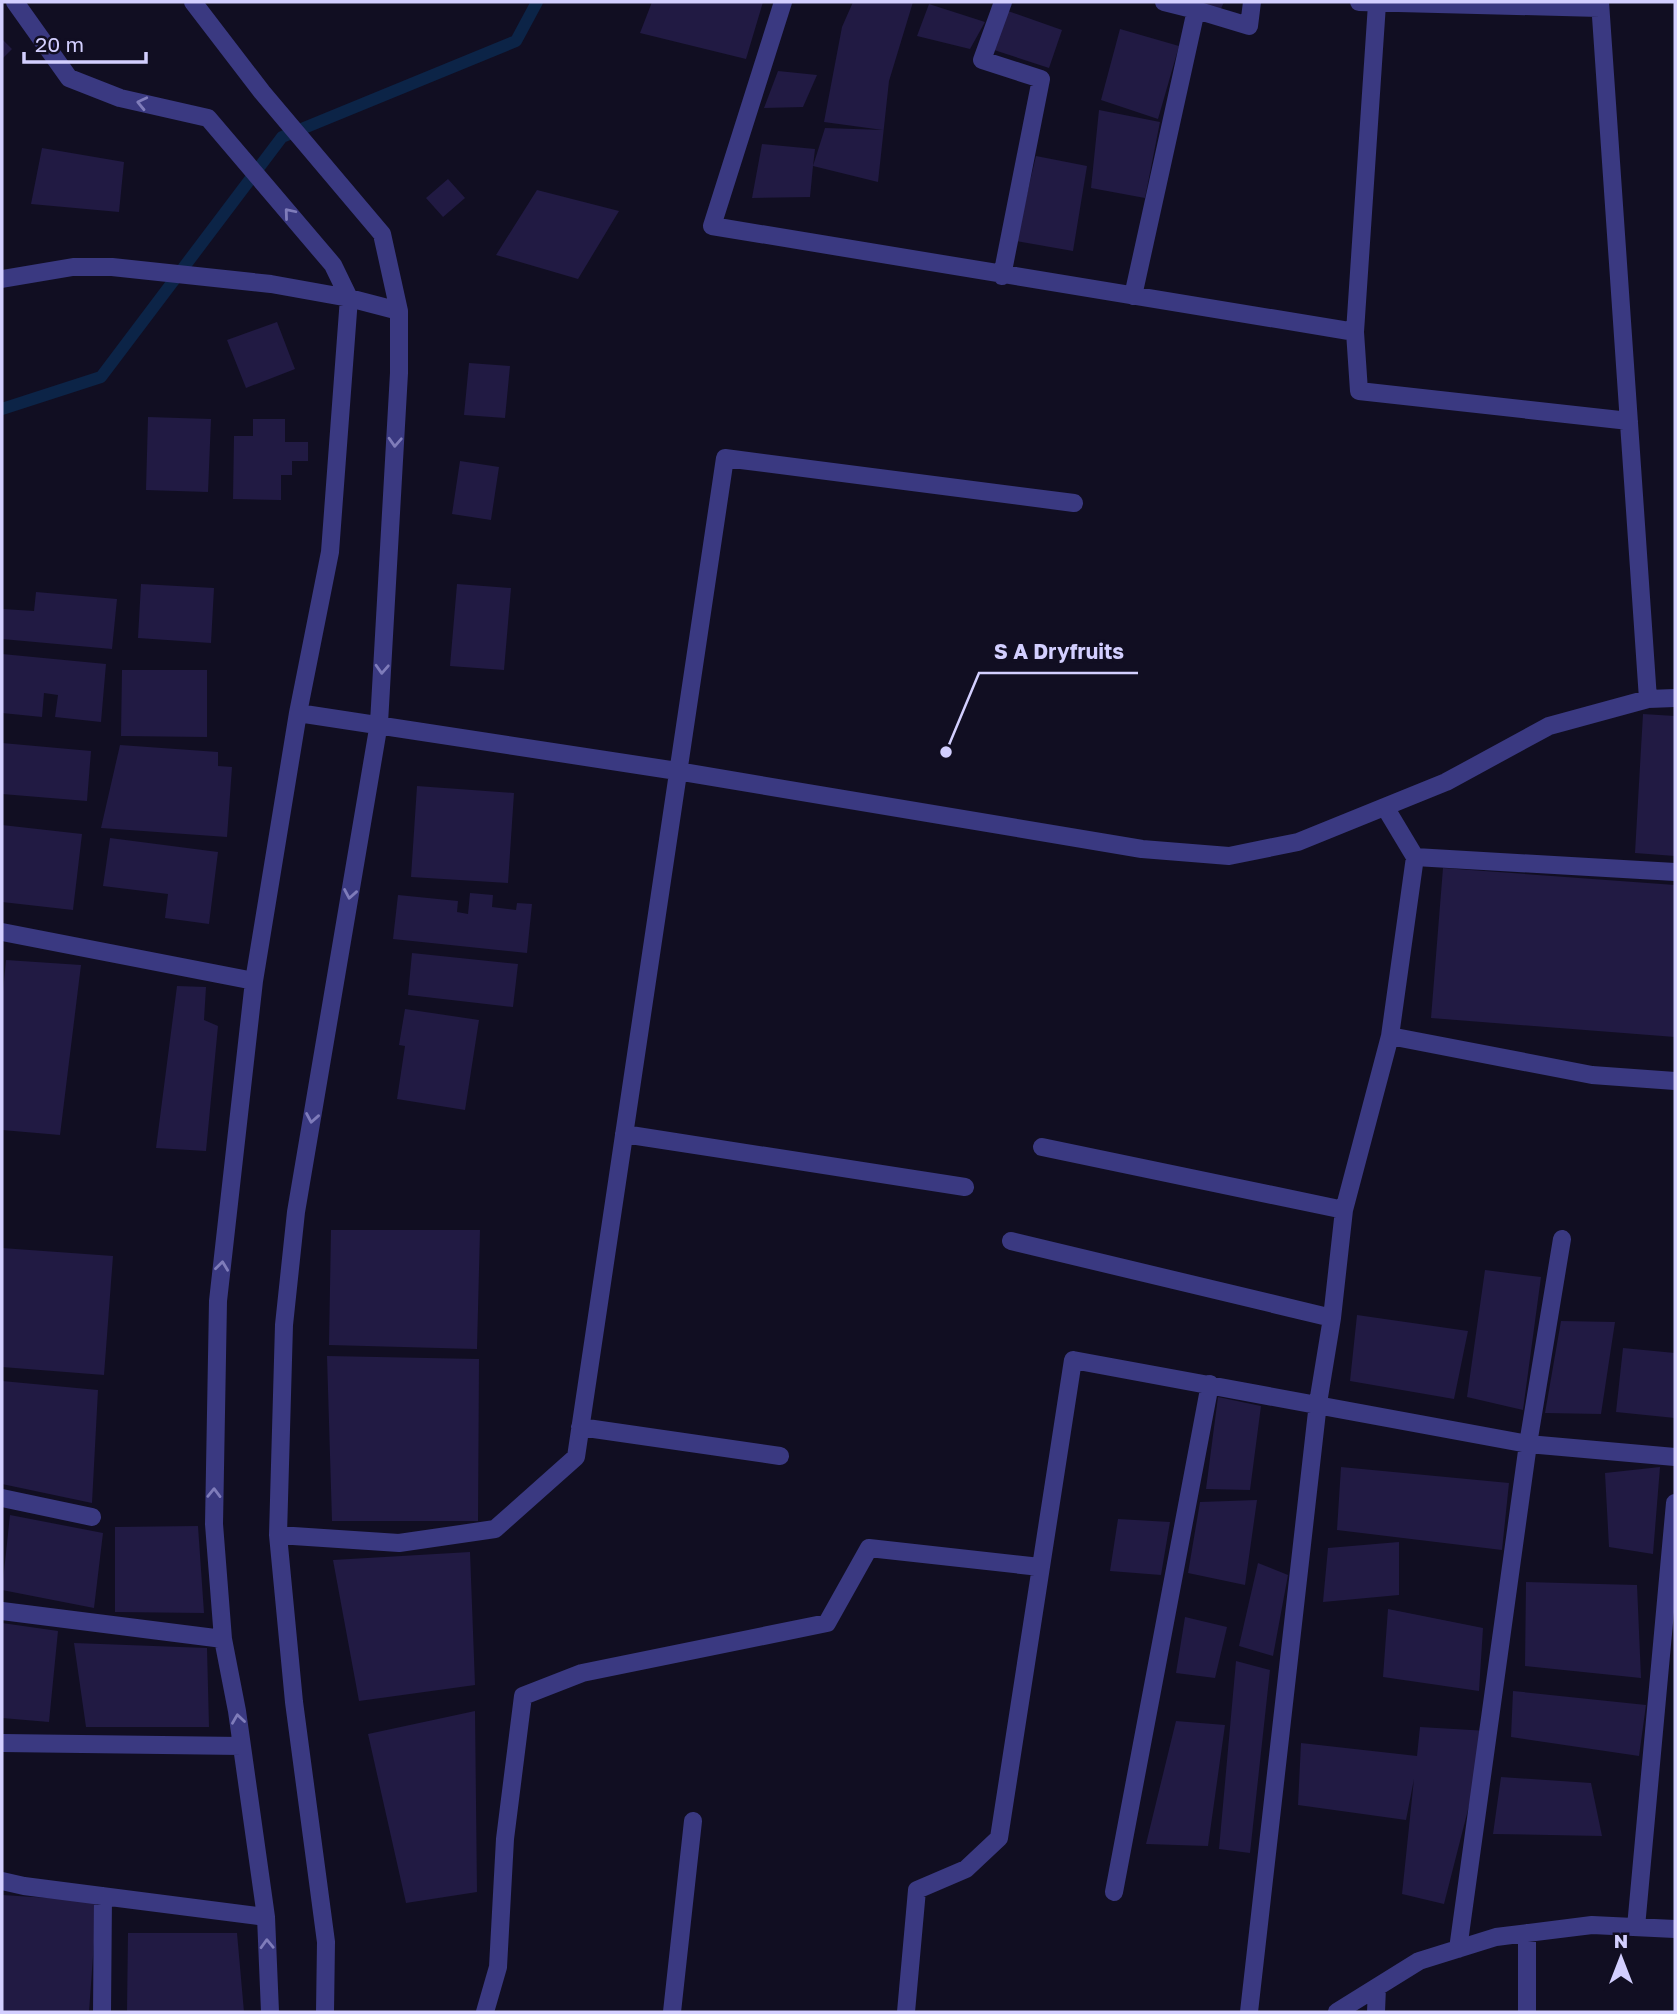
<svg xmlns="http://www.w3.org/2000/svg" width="1677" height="2014" font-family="'Golos Text',sans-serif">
<rect width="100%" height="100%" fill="#110e22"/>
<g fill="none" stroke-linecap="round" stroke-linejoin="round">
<path stroke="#0c2447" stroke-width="12" d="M2,409L101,377L282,137L516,41L537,2"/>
</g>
<path fill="#211a43" d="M652,2H763L746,59L640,33Z
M853,2H913L889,81L878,182L813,166L810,197L752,198L762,144L815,149L813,166L825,128L883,130L824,122L842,27Z
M1190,2H1224L1220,11Z
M929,4L985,22L970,49L917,36Z
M1005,10L1062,30L1049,68L991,49Z
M1120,29L1179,46L1158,119L1101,100Z
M2,39L12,49L2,59Z
M778,71L817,75L803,107L764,108Z
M1099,110L1160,122L1145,198L1091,188Z
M42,148L124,162L119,212L31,204Z
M1036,156L1087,166L1073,251L1016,241Z
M448,179L465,198L443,217L426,198Z
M537,190L619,211L578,279L496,255Z
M277,322L295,369L246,388L227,340Z
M469,363L510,366L505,418L464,415Z
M148,417L211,419L208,492L146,490Z
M253,419H285V442H308V461H292V475H281V500L233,499L234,436H253Z
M460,461L499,467L491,520L452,514Z
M141,584L214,588L211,643L138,638Z
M457,584L511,588L504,670L450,666Z
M36,592L117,599L112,649L2,639L3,609L34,611Z
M2,654L106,664L101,722L55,717L58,695L44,693L42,717L2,713Z
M122,670H207V737L121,736Z
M1643,714L1675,716V856L1635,853Z
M2,743L91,751L87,801L2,794Z
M120,745L218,752V766L232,767L227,837L101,828Z
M417,786L514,793L508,883L411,877Z
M2,825L82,834L73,910L2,902Z
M110,838L218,852L209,924L165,918L168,894L103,886Z
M1443,868L1675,885V1037L1431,1018Z
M470,893L493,895L492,907L516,910L517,903L532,904L527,953L393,939L398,895L458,901L457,912L468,914Z
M412,953L518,964L513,1007L408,995Z
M6,960L81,965L60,1135L2,1130V1002Z
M177,986L206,987L204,1020L218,1026L206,1151L156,1148Z
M405,1009L479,1020L465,1110L397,1099L405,1046L399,1045Z
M331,1230H480L477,1349L329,1345Z
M2,1248L113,1256L104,1375L2,1367Z
M1485,1270L1541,1277L1523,1410L1467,1397Z
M1357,1315L1468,1331L1454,1399L1350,1381Z
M1561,1321L1615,1322L1601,1414L1545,1413Z
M1623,1348L1675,1353V1418L1616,1412Z
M327,1356L479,1359L478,1521H332Z
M2,1381L98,1390L92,1503L2,1484Z
M1218,1397L1261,1406L1250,1490L1206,1489Z
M1341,1467L1509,1483L1502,1550L1337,1530Z
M1660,1467L1653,1554L1609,1547L1605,1473Z
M1257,1500L1245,1585L1188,1573L1200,1502Z
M10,1515L103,1533L94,1608L2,1590Z
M1118,1519L1170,1522L1161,1575L1110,1571Z
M198,1526L204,1613L115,1612V1527Z
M1399,1542V1595L1323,1602L1328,1548Z
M470,1552L475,1685L359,1701L333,1560Z
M1258,1563L1288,1575L1273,1656L1239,1646Z
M1526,1582L1637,1585L1641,1678L1525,1666Z
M1388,1609L1483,1628L1479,1691L1383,1677Z
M1185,1617L1227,1627L1215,1678L1176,1673Z
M2,1623L58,1631L49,1722L2,1718Z
M74,1643L207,1648L209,1727H86Z
M1236,1661L1270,1670L1250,1853L1219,1849Z
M1513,1691L1646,1705L1639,1756L1511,1737Z
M475,1711L477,1892L406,1903L368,1734Z
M1176,1721L1225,1725L1208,1846L1146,1844Z
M1420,1727L1488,1731L1444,1904L1402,1894L1414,1779L1406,1820L1298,1805L1301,1743L1417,1756Z
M1501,1777L1591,1783L1602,1836L1493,1834Z
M2,1895L97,1901L89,2012H2Z
M128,1933H237L244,2012H127Z"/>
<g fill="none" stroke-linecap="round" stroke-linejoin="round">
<path stroke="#3a3981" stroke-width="18" d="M15,2L69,78L120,98L208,118L333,265L349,298L330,552L298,713L254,981L218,1301L214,1524L223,1639L237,1711L266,1917L270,2012
M193,2L262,92L382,234L399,311V373L379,723L296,1212L284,1325L278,1535L294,1702L326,1942L325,2012
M783,2L712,226L1355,332
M1164,2L1196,10
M1359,2L1600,8
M1600,2L1648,699
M1377,4L1355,332L1359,391L1629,421
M1002,276L1041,79L982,60L1003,2
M2,279L73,267H112L271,284L349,298L399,311
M1133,296L1196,10L1249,26L1252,2
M298,713L677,771L1142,849L1229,856L1298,842L1446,782L1549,726L1648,699L1675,698
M1415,857L1675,872
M2,932L254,981
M1390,1036L1592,1075L1675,1081
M624,1134L965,1187
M1042,1147L1344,1210
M1011,1241L1332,1318
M580,1427L780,1456
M2,1498L92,1517
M278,1535L399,1543L495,1529L576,1457L725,458L1074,503
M2,1611L223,1639
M2,1743L242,1746
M2,1881L24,1886L266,1917
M1114,1892L1210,1384
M1636,1927L1675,1503
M1527,1933V2012
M1458,1949L1528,1444L1562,1239
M102,2012L103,1896
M485,2012L498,1967L505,1839L523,1696L582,1673L827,1623L869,1548L1040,1567
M672,2012L693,1821
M906,2012L917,1890L966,1869L999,1838L1073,1360L1528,1444L1675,1457
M1249,2012L1318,1403L1332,1318L1344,1210L1390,1036L1415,857L1385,807
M1337,2012L1419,1961L1496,1937L1592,1925L1675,1929
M1376,2012L1377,1987"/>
</g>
<defs><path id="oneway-chevron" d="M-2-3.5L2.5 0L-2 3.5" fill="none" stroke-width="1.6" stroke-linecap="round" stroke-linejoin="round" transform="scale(1.75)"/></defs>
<g stroke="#7f7cba">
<use href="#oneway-chevron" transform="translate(142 103) rotate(-167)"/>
<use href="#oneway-chevron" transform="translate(289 213) rotate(-130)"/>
<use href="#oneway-chevron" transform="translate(395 442) rotate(93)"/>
<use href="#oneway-chevron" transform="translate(382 669) rotate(93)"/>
<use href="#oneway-chevron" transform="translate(350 894) rotate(100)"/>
<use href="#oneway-chevron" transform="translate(312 1118) rotate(100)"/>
<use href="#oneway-chevron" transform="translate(222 1266) rotate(-83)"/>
<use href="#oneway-chevron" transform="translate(214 1493) rotate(-89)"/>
<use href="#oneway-chevron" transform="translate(238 1719) rotate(-98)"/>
<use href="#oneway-chevron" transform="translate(267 1944) rotate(-92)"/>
</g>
<path fill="none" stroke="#d3cfff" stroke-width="2.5" d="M946 752L979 673H1138"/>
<circle fill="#d3cfff" stroke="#110e22" stroke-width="2.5" cx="946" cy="752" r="7"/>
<g font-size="21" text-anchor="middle" font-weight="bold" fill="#d3cfff" stroke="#110e22" stroke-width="7" stroke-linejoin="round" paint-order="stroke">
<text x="1059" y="659">S A Dryfruits</text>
</g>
<rect width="1677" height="2014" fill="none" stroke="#d3cfff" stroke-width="7"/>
<g transform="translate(1621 1958)" stroke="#110e22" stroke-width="5" paint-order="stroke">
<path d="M0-5L12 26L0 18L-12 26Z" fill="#d3cfff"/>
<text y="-10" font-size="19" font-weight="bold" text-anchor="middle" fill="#d3cfff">N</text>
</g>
<path d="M24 52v10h122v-10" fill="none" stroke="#d3cfff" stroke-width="3.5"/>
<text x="35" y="52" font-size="21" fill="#d3cfff" stroke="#110e22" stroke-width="5" paint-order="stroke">20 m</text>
</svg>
